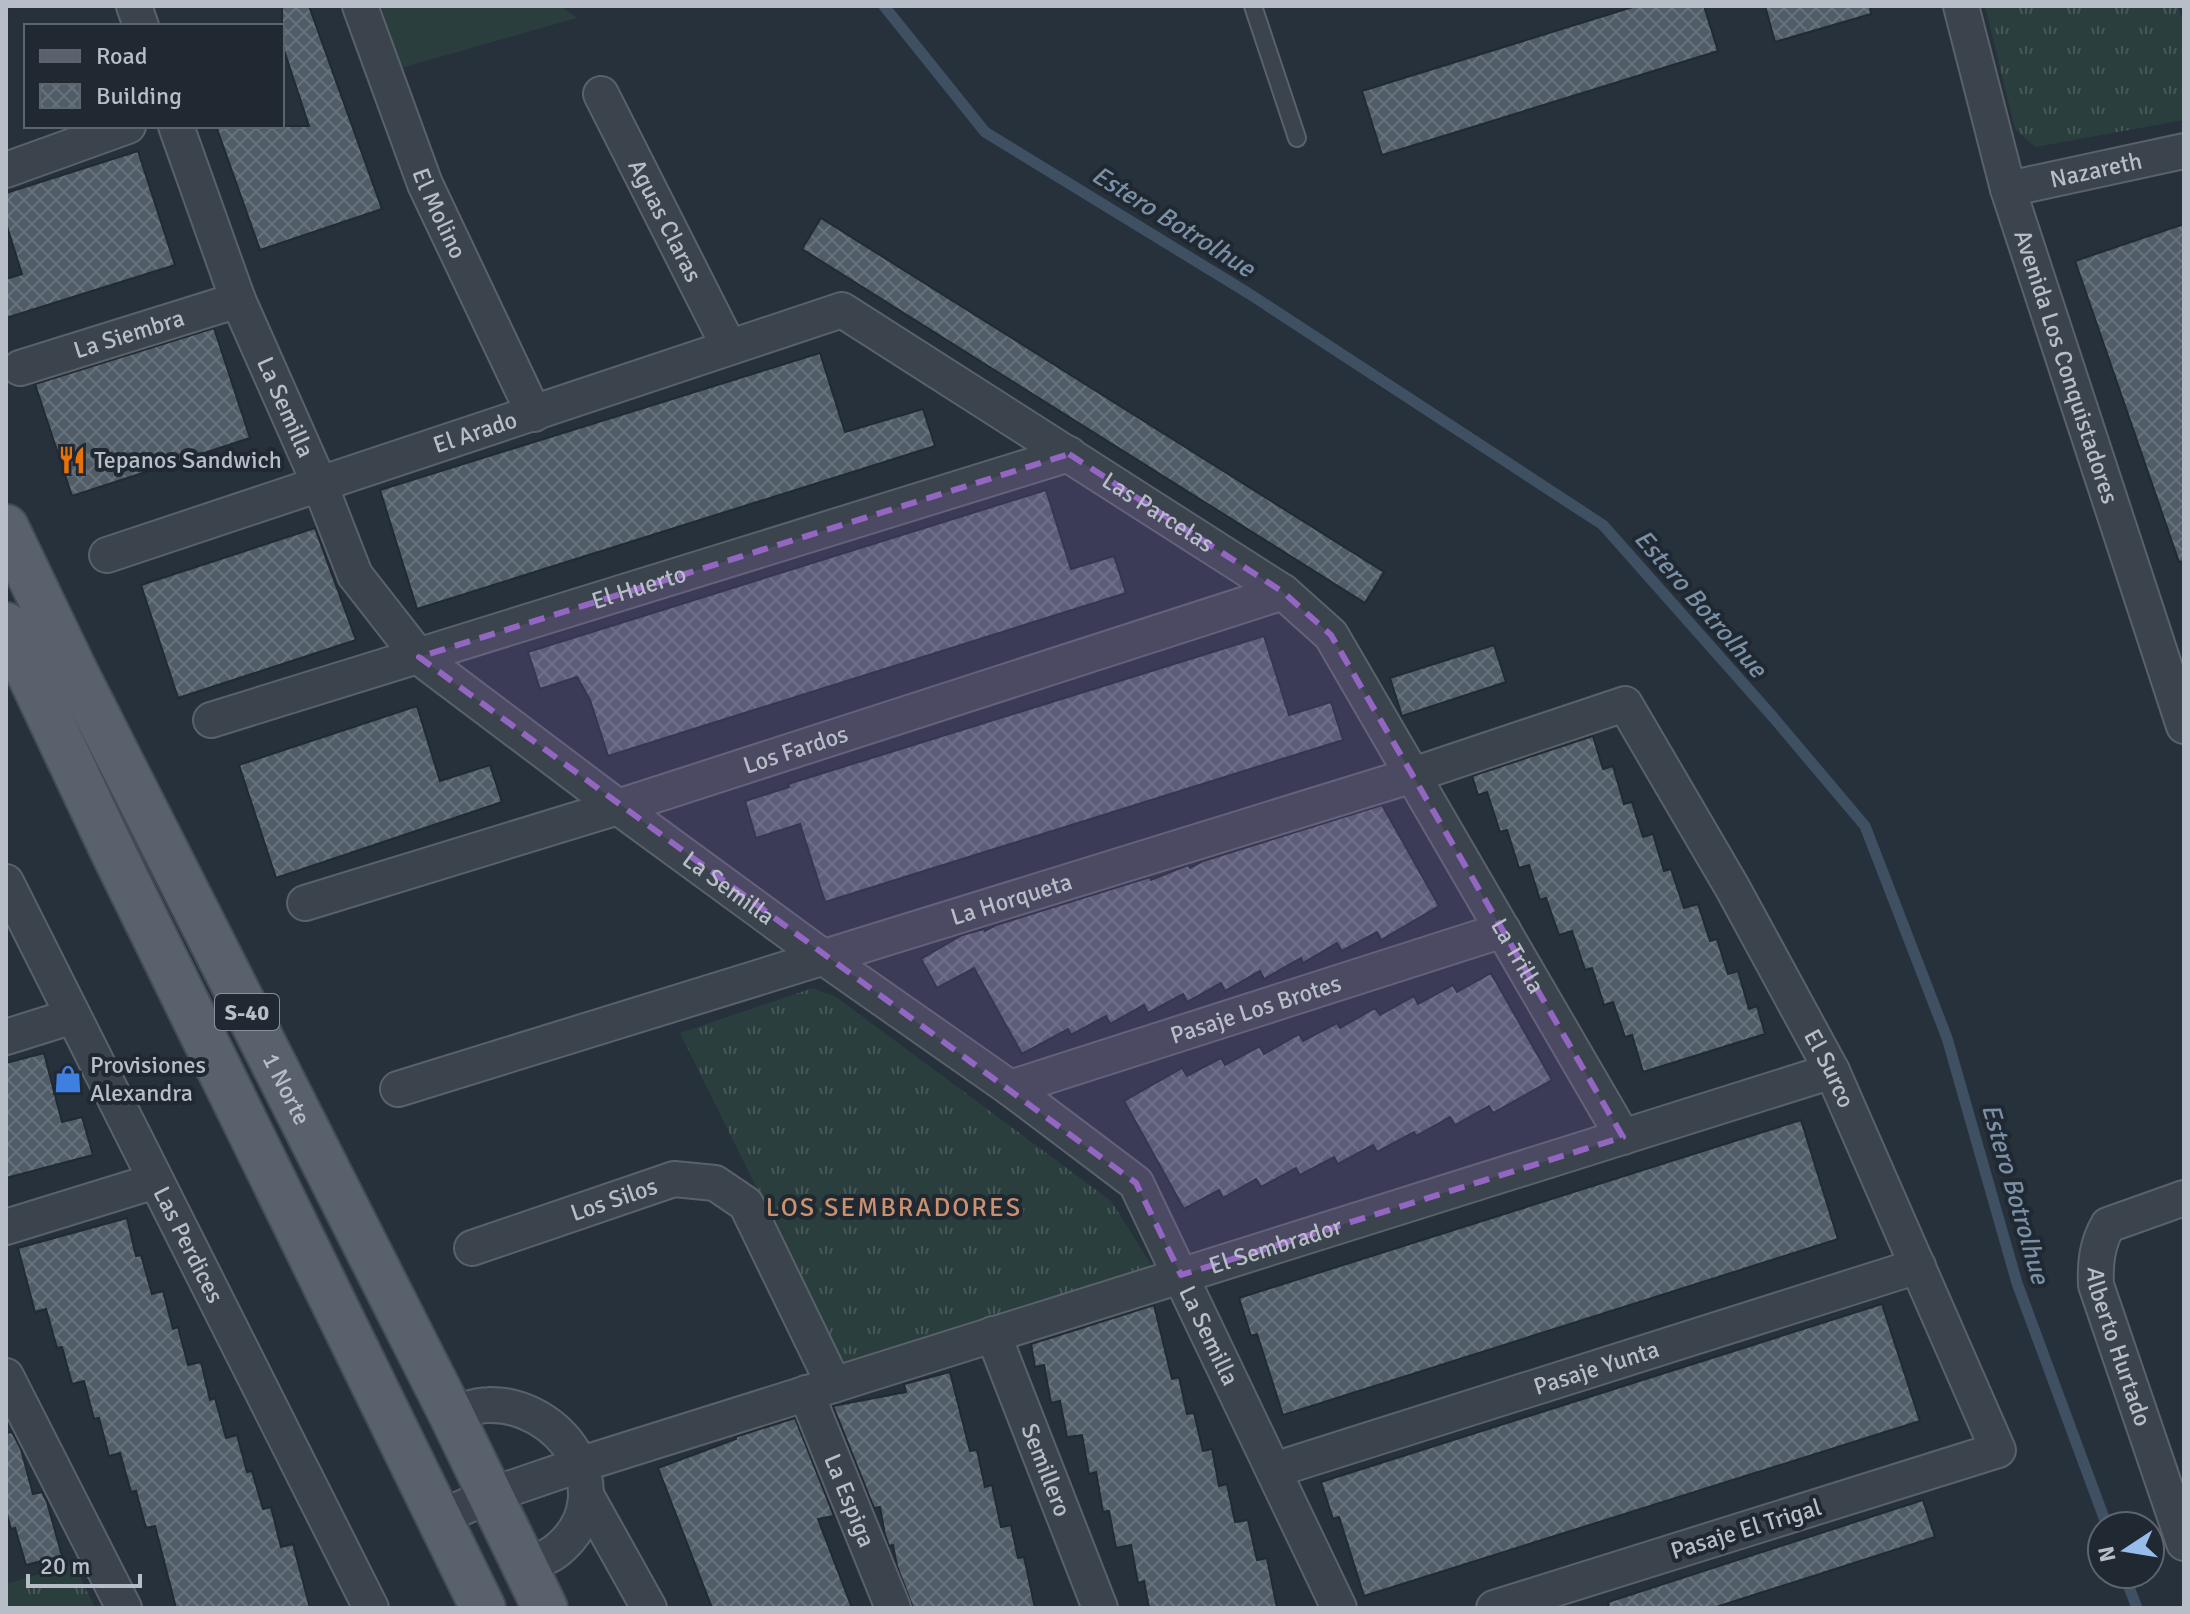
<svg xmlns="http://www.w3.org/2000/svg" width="2190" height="1614" font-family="Signika,sans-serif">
<defs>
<pattern id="grass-tufts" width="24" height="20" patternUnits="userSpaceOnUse" patternTransform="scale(2)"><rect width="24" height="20" fill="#2a3e3e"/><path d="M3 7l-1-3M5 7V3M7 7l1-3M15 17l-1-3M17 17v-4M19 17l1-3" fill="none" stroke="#475858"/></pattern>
<pattern id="building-cross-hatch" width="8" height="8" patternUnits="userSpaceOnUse" patternTransform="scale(2)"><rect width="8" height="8" fill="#505c67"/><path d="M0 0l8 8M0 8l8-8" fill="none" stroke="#67727b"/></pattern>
</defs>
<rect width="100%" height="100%" fill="#27313c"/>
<g fill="url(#grass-tufts)">
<path d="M1985,6H2178L2184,27V120L2035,147L2015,129Z"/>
<path d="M813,988L836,997L1111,1201L1151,1264L1147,1270L847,1371L680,1033Z"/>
<path d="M74,1564L95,1608H6V1584Z"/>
</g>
<path fill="#2a3e3e" d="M381,6H560L577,18L401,68Z"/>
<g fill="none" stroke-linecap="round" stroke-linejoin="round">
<g stroke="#3f5062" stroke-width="11">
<path d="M884,6L985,132L1248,293L1603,525L1773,717L1865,826L1947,1038L2017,1283L2107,1526"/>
<path d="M2124,1574L2137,1608"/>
</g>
</g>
<g fill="url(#building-cross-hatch)" stroke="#222a33" stroke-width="2">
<path d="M282,6H309L382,209L260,250L216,126H309L282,44Z"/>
<path d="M1636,6H1704L1718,51L1382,155L1362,91Z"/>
<path d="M1765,6H1870L1871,14L1775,42Z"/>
<path d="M138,151L175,265L6,318V279L22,274L6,223V193Z"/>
<path d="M821,218L1384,572L1365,603L802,249Z"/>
<path d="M2184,224V561L2179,562L2075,261Z"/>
<path d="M214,328L250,438L72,496L35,384Z"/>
<path d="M820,353L845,432L923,409L935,446L417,609L380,490Z"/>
<path d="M1046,490L1071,569L1114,556L1126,593L608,756L590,700L577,677L540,689L528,652Z"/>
<path d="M315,528L356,640L178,698L141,585Z"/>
<path d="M1264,636L1289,715L1331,702L1343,740L825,902L800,824L756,838L745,801L789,787L788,784Z"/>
<path d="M1494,645L1506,682L1402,716L1390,678Z"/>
<path d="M417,706L440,781L490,765L502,802L276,878L239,765Z"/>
<path d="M1593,736L1603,769L1613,766L1624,804L1632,802L1643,837L1653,834L1664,871L1671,869L1684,908L1698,904L1710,941L1717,939L1728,974L1738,971L1749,1009L1757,1006L1765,1034L1643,1072L1632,1035L1625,1037L1613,1002L1604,1005L1592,968L1585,970L1572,931L1559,935L1546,898L1540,900L1529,865L1519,868L1507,830L1500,832L1487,792L1478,795L1472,776Z"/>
<path d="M1382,805L1439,906L1381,940L1377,932L1342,951L1337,943L1303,963L1301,958L1264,979L1260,971L1225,991L1221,983L1187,1002L1183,994L1148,1013L1144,1005L1110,1024L1106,1016L1071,1035L1068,1029L1022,1054L974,968L937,988L921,959L962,935L984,929L985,931L996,925L1150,877L1151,880L1188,865L1190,868L1203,861Z"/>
<path d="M1491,973L1552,1080L1493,1113L1489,1106L1455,1125L1450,1117L1416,1136L1414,1132L1377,1152L1373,1145L1338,1164L1334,1157L1300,1175L1296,1168L1261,1187L1256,1179L1223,1198L1219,1190L1184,1209L1124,1101L1182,1068L1187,1076L1221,1058L1225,1065L1260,1046L1264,1054L1299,1034L1303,1041L1337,1023L1340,1028L1375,1008L1380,1015L1414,996L1418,1004L1453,985L1457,992Z"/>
<path d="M44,1053L62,1122L82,1117L93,1155L6,1178V1063Z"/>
<path d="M1801,1120L1838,1239L1283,1415L1257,1334L1251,1336L1239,1298Z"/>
<path d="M127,1218L136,1256L141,1255L152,1294L163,1291L173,1329L178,1327L188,1365L201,1362L210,1400L215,1398L226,1438L237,1435L247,1472L252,1471L263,1509L271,1507L281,1547L293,1544L310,1608H176L155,1526L146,1528L136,1491L131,1492L120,1453L109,1456L99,1418L94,1419L84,1381L72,1384L62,1347L57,1348L46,1309L35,1312L18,1248Z"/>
<path d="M1882,1304L1920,1421L1364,1596L1339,1517L1333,1519L1321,1482Z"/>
<path d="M1154,1305L1172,1379L1179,1377L1187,1414L1194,1413L1203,1451L1212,1449L1219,1486L1227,1484L1235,1522L1248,1520L1257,1560L1267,1558L1277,1608H1149L1144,1581L1138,1583L1131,1545L1116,1548L1109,1511L1103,1512L1096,1472L1089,1474L1082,1435L1067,1437L1060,1401L1051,1403L1044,1365L1035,1367L1031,1344Z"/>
<path d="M950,1372L970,1451L977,1450L985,1487L992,1485L1001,1527L1011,1525L1018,1558L1024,1557L1035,1608H913L897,1566L893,1545L889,1546L885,1535L880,1507L874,1508L833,1406L906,1392L904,1384Z"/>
<path d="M795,1418L834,1516L818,1519L852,1608H712L658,1468L736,1439L735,1437Z"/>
<path d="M12,1432L21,1449L33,1494L42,1492L47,1502L62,1556L26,1565L15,1528L11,1529L6,1511V1433Z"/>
<path d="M1923,1500L1935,1537L1713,1608H1609L1608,1602Z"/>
</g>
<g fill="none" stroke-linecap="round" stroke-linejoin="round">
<defs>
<path id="lane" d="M1253,6L1297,138"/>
<g id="street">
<path d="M134,6L141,26"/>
<path id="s1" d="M360,6L425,184L534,414"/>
<path id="s2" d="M1961,6L2008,189L2184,726"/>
<path id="s3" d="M601,94L729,347"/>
<path id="s4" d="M176,126L238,300L320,485L355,575L419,657L618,807L823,957L1010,1088L1136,1183L1339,1608"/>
<path d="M6,170L128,126"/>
<path id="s5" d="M2008,189L2184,151"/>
<path id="s6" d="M20,368L238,300"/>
<path id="s7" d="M107,555L842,310L1283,592L1331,635L1623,1137"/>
<path id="s8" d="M211,720L1069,454"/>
<path id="s9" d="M6,882L371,1608"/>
<path id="s10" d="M305,903L618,807L1283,592"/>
<path d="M6,1037L73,1016"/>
<path id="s11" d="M1010,1088L1503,930"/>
<path id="s12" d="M398,1089L1413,775L1625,704L1732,887L1832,1071L1998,1450L1494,1608"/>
<path id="s13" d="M2184,1198L2108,1225C2097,1244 2095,1263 2096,1285L2184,1543"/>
<path d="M6,1227L155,1181"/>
<path id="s14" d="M472,1248L674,1179L715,1183L746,1204L834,1385"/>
<path id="s15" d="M993,1334L1100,1608"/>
<path d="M6,1376L124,1608"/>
<path id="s16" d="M806,1393L893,1608"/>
<path d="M451,1414C463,1411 476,1405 488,1405C559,1402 622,1490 562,1546C551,1557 537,1561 523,1566"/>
<path id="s17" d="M1274,1470L1918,1266"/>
<path d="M586,1495L649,1608"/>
<path id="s18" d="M437,1519L491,1495L582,1464L1832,1071"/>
</g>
<g id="primary">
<path id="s19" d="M6,527L74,669L451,1414L545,1608"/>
<path d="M6,625L115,856L483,1608"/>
</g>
</defs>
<use href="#lane" stroke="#59616a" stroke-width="20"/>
<use href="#street" stroke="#59616a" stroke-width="38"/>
<use href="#primary" stroke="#444c55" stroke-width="48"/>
<use href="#lane" stroke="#3b434c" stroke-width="16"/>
<use href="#street" stroke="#3b434c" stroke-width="34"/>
<use href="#primary" stroke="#59626c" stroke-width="44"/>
</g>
<path fill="#9366c2" fill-opacity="0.2" stroke="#9366c2" stroke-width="6" stroke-dasharray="16 10" stroke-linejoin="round" d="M1069,454L1283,592L1331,635L1623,1137L1181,1275L1136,1183L419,657Z"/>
<defs>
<symbol id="restaurant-bare" viewBox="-9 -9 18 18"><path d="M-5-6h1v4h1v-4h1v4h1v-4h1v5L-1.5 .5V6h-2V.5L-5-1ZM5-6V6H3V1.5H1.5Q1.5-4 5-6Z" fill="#e8710a" stroke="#202831" stroke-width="2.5" paint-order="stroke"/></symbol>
<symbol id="shop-bare" viewBox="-9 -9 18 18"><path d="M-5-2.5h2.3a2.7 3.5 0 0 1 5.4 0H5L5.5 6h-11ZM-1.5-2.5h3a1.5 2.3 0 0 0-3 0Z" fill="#3f7fe0" stroke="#202831" stroke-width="2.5" paint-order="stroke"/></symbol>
</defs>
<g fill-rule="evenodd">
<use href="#restaurant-bare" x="52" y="440" width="40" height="40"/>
<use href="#shop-bare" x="48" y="1059" width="40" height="40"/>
</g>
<g text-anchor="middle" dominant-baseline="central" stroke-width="8" stroke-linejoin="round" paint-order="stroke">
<rect fill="#202831" stroke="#8a919a" stroke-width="2" x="215" y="994" width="64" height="36" rx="6"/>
<g font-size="22" font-weight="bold" fill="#b7bec7">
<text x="247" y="1012">S-40</text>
</g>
<g font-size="24" fill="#b7bec7" stroke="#202831">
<text stroke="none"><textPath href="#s5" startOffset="90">Nazareth</textPath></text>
<text stroke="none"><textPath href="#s1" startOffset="222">El Molino</textPath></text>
<text stroke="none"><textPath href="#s3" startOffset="142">Aguas Claras</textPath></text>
<text stroke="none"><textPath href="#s6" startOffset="114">La Siembra</textPath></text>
<text stroke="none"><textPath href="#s2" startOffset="376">Avenida Los Conquistadores</textPath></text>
<text stroke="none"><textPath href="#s4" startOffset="302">La Semilla</textPath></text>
<text stroke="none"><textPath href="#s7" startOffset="388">El Arado</textPath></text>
<text stroke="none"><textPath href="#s7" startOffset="1150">Las Parcelas</textPath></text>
<text stroke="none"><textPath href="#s8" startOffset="448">El Huerto</textPath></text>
<text stroke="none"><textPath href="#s10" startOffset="514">Los Fardos</textPath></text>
<text stroke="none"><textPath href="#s4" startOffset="974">La Semilla</textPath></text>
<text stroke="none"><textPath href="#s12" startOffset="642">La Horqueta</textPath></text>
<text stroke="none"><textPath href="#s7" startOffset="1734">La Trilla</textPath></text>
<text stroke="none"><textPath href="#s11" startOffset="258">Pasaje Los Brotes</textPath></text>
<text stroke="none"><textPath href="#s12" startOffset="1704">El Surco</textPath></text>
<text stroke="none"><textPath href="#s19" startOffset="628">1 Norte</textPath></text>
<text stroke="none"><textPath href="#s14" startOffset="150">Los Silos</textPath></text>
<text stroke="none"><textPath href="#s9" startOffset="406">Las Perdices</textPath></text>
<text stroke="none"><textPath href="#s18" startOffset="882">El Sembrador</textPath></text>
<text stroke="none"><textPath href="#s4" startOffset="1646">La Semilla</textPath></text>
<text stroke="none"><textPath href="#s13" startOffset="208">Alberto Hurtado</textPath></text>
<text stroke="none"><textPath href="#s17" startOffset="338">Pasaje Yunta</textPath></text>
<text stroke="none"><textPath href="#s15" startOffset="146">Semillero</textPath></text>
<text stroke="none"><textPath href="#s16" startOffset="116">La Espiga</textPath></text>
<text transform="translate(1746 1529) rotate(-17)">Pasaje El Trigal</text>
</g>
<g font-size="24" fill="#b7bec7" stroke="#202831" text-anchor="start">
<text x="94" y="460">Tepanos Sandwich</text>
<text x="90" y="1065">Provisiones<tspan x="90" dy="28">Alexandra</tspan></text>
</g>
<g font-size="26" font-style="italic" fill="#7b90a7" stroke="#202831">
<text transform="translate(1173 222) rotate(32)">Estero Botrolhue</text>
<text transform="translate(1700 604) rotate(49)">Estero Botrolhue</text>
<text transform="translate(2015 1194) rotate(74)">Estero Botrolhue</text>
</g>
<g font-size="26" letter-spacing="2" fill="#c99170" stroke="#202831">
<text x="894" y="1208">LOS SEMBRADORES</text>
</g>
</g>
<rect width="2190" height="1614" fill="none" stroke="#b7bec7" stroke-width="16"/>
<rect x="24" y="24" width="260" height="104" fill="#202831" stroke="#5c646d" stroke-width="2"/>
<rect x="40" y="50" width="40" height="12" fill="#59626c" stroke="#5c646d" stroke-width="2"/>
<text x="96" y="64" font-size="24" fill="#b7bec7">Road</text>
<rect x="40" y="84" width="40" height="24" fill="url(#building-cross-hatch)" stroke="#5c646d" stroke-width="2"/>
<text x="96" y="104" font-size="24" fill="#b7bec7">Building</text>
<g transform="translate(2126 1550) rotate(258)"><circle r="38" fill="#202831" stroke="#5c646d" stroke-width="2"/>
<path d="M0-6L14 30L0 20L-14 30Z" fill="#97bdec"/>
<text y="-12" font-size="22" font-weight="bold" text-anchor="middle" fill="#b7bec7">N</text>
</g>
<path d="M28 1574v12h112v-12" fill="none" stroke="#b7bec7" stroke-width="4"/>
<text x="40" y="1574" font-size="24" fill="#b7bec7" stroke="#202831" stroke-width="6" paint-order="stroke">20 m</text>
</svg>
